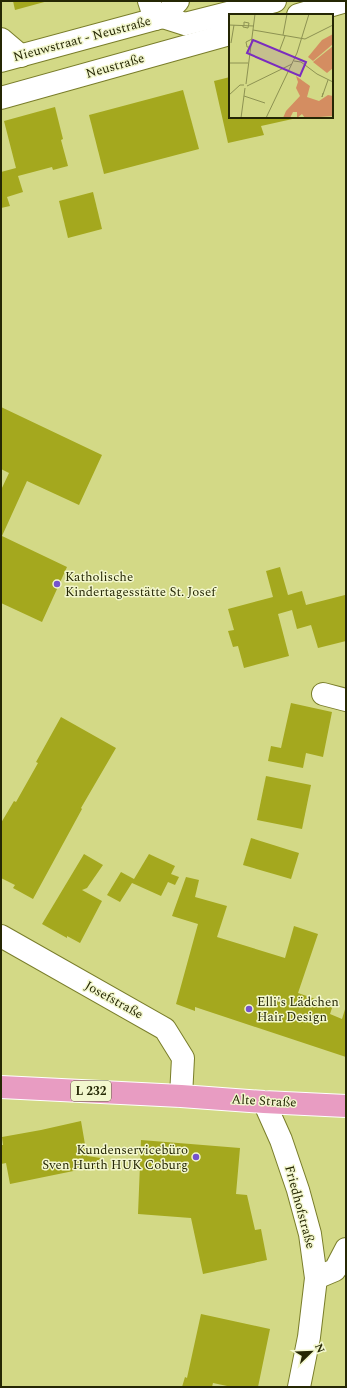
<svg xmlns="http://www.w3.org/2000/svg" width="347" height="1388" font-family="Spectral,serif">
<rect width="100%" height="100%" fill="#d3d986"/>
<g fill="#a4a81e">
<path d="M13,1H48L15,10Z"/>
<path d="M230,77V117L297,118L261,126L264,135L228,143L214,81Z"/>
<path d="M183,90L199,149L104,174L89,115Z"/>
<path d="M55,107L63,139L61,140L68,166L53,170L52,167L18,176L23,192L7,197L10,206L1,208V172L16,168L4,121Z"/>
<path d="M93,192L102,229L68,238L59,201Z"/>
<path d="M1,407L102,455L79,505L27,481L2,536L67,567L42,622L1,603V490L9,473L1,469Z"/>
<path d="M280,567L288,595L302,591L306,605L345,595L346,641L318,648L311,625L297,629L292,610L278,614L289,656L244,668L238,646L233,647L228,631L234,630L228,609L273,597L266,571Z"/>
<path d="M291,703L332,712L323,757L306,753L303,768L268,761L271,746L281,748Z"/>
<path d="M61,717L116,748L81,808L82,809L33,899L13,888L15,885L1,878V823L14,801L16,802L38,763L36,762Z"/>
<path d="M266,776L311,785L302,829L257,820Z"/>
<path d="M251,838L299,853L291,879L243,865Z"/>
<path d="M84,854L103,865L87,888L82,890L102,901L80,943L67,936V938L42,924Z"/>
<path d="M149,854L175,866L171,874L179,877L175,885L168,882L161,896L132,883L120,902L107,895L121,872L134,879Z"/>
<path d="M186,877L199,880L195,897L227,906L217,937L285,958L294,926L318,934L298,993L333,1005L330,1014L342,1019L346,1006V1057L195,1007V1011L176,1004L198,924L172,916Z"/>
<path d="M81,1121L87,1156L101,1158L99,1169L88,1168L10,1184L6,1163L1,1164V1145H3L2,1137L41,1130Z"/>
<path d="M141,1140L240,1148L236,1194L247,1195L255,1230L261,1229L267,1260L203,1274L191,1218L138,1214Z"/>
<path d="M201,1314L270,1329L258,1387H232L213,1383L212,1387H182L185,1377L187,1378Z"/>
</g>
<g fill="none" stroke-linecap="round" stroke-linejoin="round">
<defs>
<g id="minor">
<path d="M149,1L155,19"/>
<path d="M298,15L346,1"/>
<path d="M163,17L185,24L275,1"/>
<path d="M163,17L178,1"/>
<path d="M1,39L21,56"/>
<path d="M1,61L163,17"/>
<path d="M1,98L230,34"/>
<path d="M323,694L346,700"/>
<path d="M1,936L165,1029L183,1058L181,1096"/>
<path d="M264,1102L281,1140L298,1190L310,1234L316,1278L309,1337L299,1387"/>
<path d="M316,1278L335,1270L346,1249"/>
</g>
<path id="major" d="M1,1087L181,1096L264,1102L346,1106"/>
</defs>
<use href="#minor" stroke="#797d2a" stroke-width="24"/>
<use href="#major" stroke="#fff" stroke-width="24"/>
<use href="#minor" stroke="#fff" stroke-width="22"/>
<use href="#major" stroke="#e89cc2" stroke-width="22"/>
</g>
<g fill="#7554cd" stroke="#f3f7ce" stroke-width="1.5">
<circle cx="57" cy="584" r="4"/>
<circle cx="249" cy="1009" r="4"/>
<circle cx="196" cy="1157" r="4"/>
</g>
<g text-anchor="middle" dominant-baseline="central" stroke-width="3" stroke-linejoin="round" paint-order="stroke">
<rect fill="#f3f7ce" stroke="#636541" stroke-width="1" x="71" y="1081" width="40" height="20" rx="3"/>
<g font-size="12" font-weight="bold" fill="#252704">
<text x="91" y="1091">L 232</text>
</g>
<g font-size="13" fill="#252704" stroke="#f3f7ce">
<text transform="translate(82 39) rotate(-15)">Nieuwstraat - Neustraße</text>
<text transform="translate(115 66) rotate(-16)">Neustraße</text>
<text transform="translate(114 1000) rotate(29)">Josefstraße</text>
<text transform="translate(264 1101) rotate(3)">Alte Straße</text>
<text transform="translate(300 1207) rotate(75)">Friedhofstraße</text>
</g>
<g font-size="13" fill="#252704" stroke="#f3f7ce" text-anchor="start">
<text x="65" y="577">Katholische<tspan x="65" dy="15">Kindertagesstätte St. Josef</tspan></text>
<text x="257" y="1002">Elli's Lädchen<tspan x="257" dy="15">Hair Design</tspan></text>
<text x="188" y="1150" text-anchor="end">Kundenservicebüro<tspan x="188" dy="15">Sven Hurth HUK Coburg</tspan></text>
</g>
</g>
<g transform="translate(229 14)">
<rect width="104" height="104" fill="#d3d986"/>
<path d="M104,20V30L84,47L79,43L93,26Z" fill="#d48d61"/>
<path d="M67,62L81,72L78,83L90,87L99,81L104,82V102L76,104L73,100L68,104V98H64L61,104H54L57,97L71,82L67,74L69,68Z" fill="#d48d61"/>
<path d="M104,32V54L98,59L84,48Z" fill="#d48d61"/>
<path fill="none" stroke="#8d9252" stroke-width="1" d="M0,11L25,12M14,11V13L19,14L20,9L15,8V11M24,16L76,25L104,11M54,21L58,0M2,29L5,11M21,33H18L17,28L23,25M50,38L56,22M65,47L72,48L88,60L104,68M0,49H19M17,70L26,0M18,72L63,50M94,79L93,83L99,66M0,81L11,71H15M15,82L36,89M12,104L16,74M37,104L68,39L80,0"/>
<path fill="#7b2cbf" fill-opacity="0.15" stroke="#7b2cbf" stroke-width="2" d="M24,26L77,48L71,62L18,39Z"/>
<rect width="104" height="104" fill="none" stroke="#252704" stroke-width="2"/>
</g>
<rect width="347" height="1388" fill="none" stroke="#252704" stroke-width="4"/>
<g transform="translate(311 1352) rotate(67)" stroke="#f3f7ce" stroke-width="3" paint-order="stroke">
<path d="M0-3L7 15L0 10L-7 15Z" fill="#252704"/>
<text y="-6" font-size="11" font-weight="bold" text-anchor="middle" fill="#252704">N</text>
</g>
</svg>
